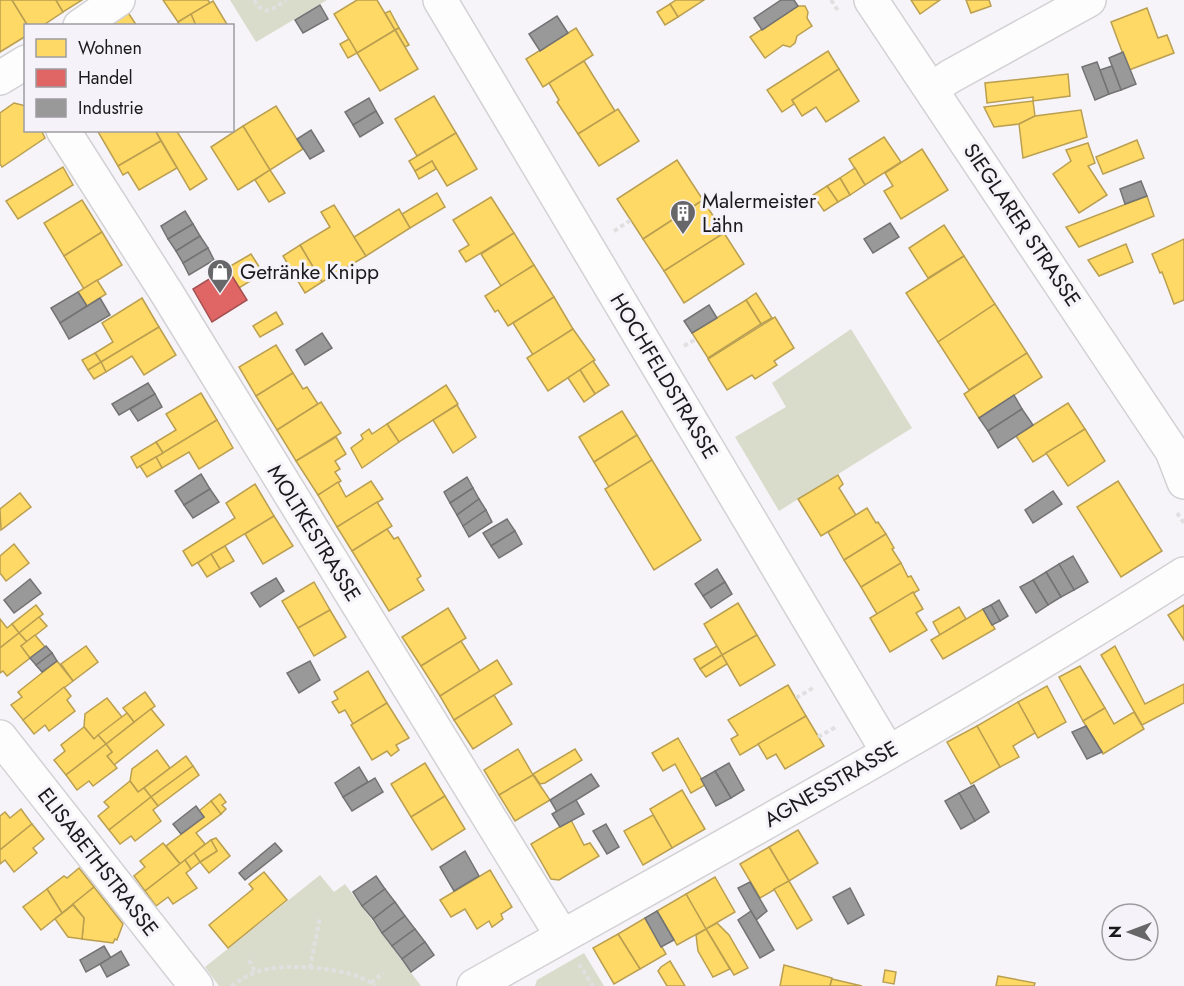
<svg xmlns="http://www.w3.org/2000/svg" width="1184" height="986" font-family="Jost,sans-serif">
<rect width="100%" height="100%" fill="#f6f4f8"/>
<g fill="#d9dccb">
<path d="M230,0H327L256,42Z"/>
<path d="M851,329L912,428L779,511L735,437L786,407L772,383Z"/>
<path d="M320,875L334,892L345,884L421,986H219L205,967Z"/>
<path d="M584,953L604,986H535L537,980Z"/>
</g>
<g fill="#ffd966" stroke="#ba9f50" stroke-width="1.5">
<path d="M0,0H12L28,26H26V36L0,52Z"/>
<path d="M12,0H56L63,12L42,26H28Z"/>
<path d="M56,0H82L63,12Z"/>
<path d="M163,0H208L210,3L178,22Z"/>
<path d="M357,0H377L395,30L357,53L334,14Z"/>
<path d="M676,0H704L678,17L670,4Z"/>
<path d="M911,0H940L920,14Z"/>
<path d="M966,0H989L991,6L971,13Z"/>
<path d="M213,1L228,26H196L191,14Z"/>
<path d="M670,4L678,17L665,25L657,12Z"/>
<path d="M798,6H805L808,12L807,18L812,26L797,36L795,43L790,47L783,45L765,58L750,37Z"/>
<path d="M1147,8L1158,38L1167,35L1174,53L1129,70L1111,22Z"/>
<path d="M127,11L137,26H109Z"/>
<path d="M390,11L399,28L395,30L385,13Z"/>
<path d="M191,14L196,26H180L178,22Z"/>
<path d="M399,28L409,45L405,47L395,30Z"/>
<path d="M576,28L593,55L543,87L526,59Z"/>
<path d="M395,30L418,69L380,91L357,53Z"/>
<path d="M349,39L357,53L348,58L340,44Z"/>
<path d="M828,51L839,69L792,100L794,104L782,112L767,90Z"/>
<path d="M584,61L615,111L578,134L557,102L559,100L549,83Z"/>
<path d="M839,69L859,101L826,122L816,107L802,116L792,100Z"/>
<path d="M1068,74L1070,96L1033,101V97L987,103L985,83Z"/>
<path d="M434,96L456,133L417,156L395,119Z"/>
<path d="M1033,101L1035,116L1019,124L994,127L984,107Z"/>
<path d="M14,103L26,106V130H41L45,138L2,167L0,164V113Z"/>
<path d="M276,106L303,149L270,170L243,126Z"/>
<path d="M618,109L639,141L599,166L578,134Z"/>
<path d="M1081,110L1087,137L1023,158L1019,124L1035,116Z"/>
<path d="M243,126L270,170L238,190L211,147Z"/>
<path d="M97,130H155L161,141L118,166Z"/>
<path d="M155,130H176L207,179L190,190Z"/>
<path d="M456,133L477,169L447,186L432,161L415,171L409,161Z"/>
<path d="M884,137L901,162L865,185L849,159Z"/>
<path d="M1137,140L1144,158L1103,174L1096,157Z"/>
<path d="M161,141L177,168L139,190L128,172L123,175L118,166Z"/>
<path d="M1088,143L1095,163L1088,166L1107,195L1079,213L1053,174L1071,161L1066,150Z"/>
<path d="M922,149L948,190L901,219L884,191L893,186L885,173Z"/>
<path d="M677,160L703,200L643,239L617,199Z"/>
<path d="M432,161L436,169L419,179L415,171Z"/>
<path d="M63,167L73,185L18,219L6,201Z"/>
<path d="M855,168L865,185L850,195L840,178Z"/>
<path d="M270,170L285,193L269,202L255,180Z"/>
<path d="M840,178L850,195L838,202L827,186Z"/>
<path d="M827,186L838,202L824,211L813,195Z"/>
<path d="M437,193L445,207L410,228L402,214Z"/>
<path d="M1147,196L1154,216L1079,247L1066,227Z"/>
<path d="M491,197L514,233L466,262L459,251L469,245L453,220Z"/>
<path d="M82,200L102,232L64,256L44,223Z"/>
<path d="M703,200L724,233L664,271L643,239Z"/>
<path d="M334,205L366,256L322,282L300,245L330,227L321,212Z"/>
<path d="M399,209L410,228L366,256L354,237Z"/>
<path d="M944,225L964,256L928,278L909,248Z"/>
<path d="M102,232L122,265L84,289L64,256Z"/>
<path d="M514,233L534,265L501,286L481,254Z"/>
<path d="M724,233L744,264L684,303L664,271Z"/>
<path d="M1184,239V300L1174,304L1162,272L1160,273L1152,254Z"/>
<path d="M1126,244L1133,262L1099,276L1088,260Z"/>
<path d="M300,245L322,282L305,293L283,256Z"/>
<path d="M251,254L263,273L239,288L227,268Z"/>
<path d="M964,256L995,304L938,342L906,293Z"/>
<path d="M534,265L554,297L508,326L498,310L495,312L485,296Z"/>
<path d="M97,280L106,294L87,306L78,292Z"/>
<path d="M756,293L772,318L761,324L746,300Z"/>
<path d="M554,297L573,329L533,355L513,323Z"/>
<path d="M142,298L159,327L101,362L95,353L113,342L102,323Z"/>
<path d="M746,300L761,324L708,358L692,333Z"/>
<path d="M995,304L1027,353L969,390L938,342Z"/>
<path d="M276,312L283,324L260,337L253,326Z"/>
<path d="M775,317L794,348L774,361L777,365L755,379L752,375L727,390L708,359Z"/>
<path d="M159,327L176,355L144,375L132,356L106,372L101,362Z"/>
<path d="M573,329L595,360L548,391L527,358Z"/>
<path d="M276,345L293,373L256,396L239,367Z"/>
<path d="M95,353L101,362L88,370L82,360Z"/>
<path d="M1027,353L1042,377L979,418L964,394Z"/>
<path d="M593,361L609,385L595,394L580,370Z"/>
<path d="M101,362L106,372L94,379L88,370Z"/>
<path d="M580,370L595,394L584,402L568,378Z"/>
<path d="M293,373L303,389L307,387L318,404L277,430L256,396Z"/>
<path d="M446,385L458,404L399,442L387,424Z"/>
<path d="M201,393L217,420L163,453L156,442L176,430L166,414Z"/>
<path d="M321,402L341,433L296,461L277,430Z"/>
<path d="M1068,403L1085,429L1033,462L1016,436Z"/>
<path d="M457,405L476,437L453,453L433,420Z"/>
<path d="M622,411L637,435L594,462L579,437Z"/>
<path d="M217,420L233,448L199,469L189,452L162,468L156,457Z"/>
<path d="M387,424L399,442L362,468L351,448L363,439L361,435L369,429L372,434Z"/>
<path d="M1085,429L1105,461L1068,486L1046,453Z"/>
<path d="M637,435L652,460L609,487L594,462Z"/>
<path d="M336,437L346,454L335,461L340,469L335,472L341,481L318,495L296,461Z"/>
<path d="M156,442L163,453L137,468L131,457Z"/>
<path d="M156,457L162,468L147,477L140,466Z"/>
<path d="M652,460L701,540L654,570L605,489Z"/>
<path d="M838,475L843,484L839,488L856,515L821,536L798,499Z"/>
<path d="M371,481L383,499L337,527L318,495L338,482L346,497Z"/>
<path d="M1118,481L1162,551L1121,577L1077,507Z"/>
<path d="M255,484L274,516L192,566L183,551L235,518L226,503Z"/>
<path d="M20,493L31,507L1,530L0,509Z"/>
<path d="M377,502L392,526L352,551L337,527Z"/>
<path d="M867,508L876,523L878,522L886,534L844,560L828,532Z"/>
<path d="M274,516L293,546L263,564L245,534Z"/>
<path d="M387,529L394,539L398,537L421,576L417,579L424,590L389,611L352,551Z"/>
<path d="M886,534L894,548L892,549L901,563L861,587L844,560Z"/>
<path d="M14,544L29,563L6,581L0,573V556Z"/>
<path d="M225,546L234,561L220,569L211,554Z"/>
<path d="M211,554L220,569L207,577L198,563Z"/>
<path d="M901,563L908,577L911,576L919,590L877,614L861,587Z"/>
<path d="M314,582L330,610L298,628L282,601Z"/>
<path d="M913,592L923,609L916,613L927,630L890,652L870,618Z"/>
<path d="M738,603L757,635L722,655L704,624Z"/>
<path d="M36,605L43,614L19,633L12,624Z"/>
<path d="M1184,605V640L1168,615Z"/>
<path d="M959,607L966,619L940,635L933,622Z"/>
<path d="M448,608L466,638L421,666L402,637Z"/>
<path d="M983,609L995,629L943,659L931,640Z"/>
<path d="M330,610L346,637L314,656L298,628Z"/>
<path d="M39,617L47,626L27,642L19,633Z"/>
<path d="M0,619L7,628L12,624L19,633L0,648Z"/>
<path d="M19,633L27,642L21,646L30,658L7,676L3,671L0,673V648Z"/>
<path d="M35,635L45,647L30,658L21,646Z"/>
<path d="M757,635L775,665L740,686L722,655Z"/>
<path d="M461,641L480,671L440,696L421,666Z"/>
<path d="M86,646L98,662L73,681L61,664Z"/>
<path d="M717,646L722,655L700,669L694,659Z"/>
<path d="M1115,646L1145,704L1184,684V703L1142,725L1101,655Z"/>
<path d="M722,655L727,664L706,677L700,669Z"/>
<path d="M497,660L512,684L454,720L440,696Z"/>
<path d="M57,661L73,681L23,720L11,705L22,697L18,692Z"/>
<path d="M1080,666L1105,708L1083,721L1059,677Z"/>
<path d="M368,671L387,703L353,724L345,710L339,713L332,702L338,699L334,692Z"/>
<path d="M788,685L806,716L740,755L731,739L738,735L728,720Z"/>
<path d="M1047,686L1066,722L1038,738L1018,702Z"/>
<path d="M64,687L71,696L67,700L75,711L49,731L45,725L34,734L23,720Z"/>
<path d="M145,692L155,706L134,722L123,708Z"/>
<path d="M494,695L512,724L473,749L454,720Z"/>
<path d="M107,698L122,717L94,739L84,727L85,714Z"/>
<path d="M1018,702L1035,733L1013,746L1019,757L1000,767L977,726Z"/>
<path d="M387,703L409,738L396,745L399,750L391,756L387,751L372,760L351,725Z"/>
<path d="M1105,708L1114,724L1134,712L1144,729L1103,754L1083,721Z"/>
<path d="M151,709L164,725L114,765L107,756L112,752L106,744Z"/>
<path d="M127,713L134,722L106,744L98,735Z"/>
<path d="M806,716L824,746L785,769L776,754L767,759L758,744Z"/>
<path d="M977,726L1000,767L971,784L947,742Z"/>
<path d="M84,727L94,739L98,735L106,744L66,775L54,760L65,751L61,745Z"/>
<path d="M678,738L705,785L691,793L675,764L663,771L652,753Z"/>
<path d="M106,744L112,752L107,756L117,768L93,786L89,781L77,790L66,775Z"/>
<path d="M518,749L533,775L499,795L484,770Z"/>
<path d="M575,749L582,760L545,783L540,784L533,774Z"/>
<path d="M157,750L170,768L138,792L130,781L132,769Z"/>
<path d="M186,756L193,766L151,797L144,788Z"/>
<path d="M425,763L445,796L411,817L391,784Z"/>
<path d="M193,766L199,775L158,806L151,797Z"/>
<path d="M533,775L550,800L515,821L499,795Z"/>
<path d="M130,781L138,792L144,788L151,797L109,830L98,816L109,807L104,802Z"/>
<path d="M682,790L705,829L672,848L650,809Z"/>
<path d="M220,794L226,802L222,805L226,809L221,814L211,801Z"/>
<path d="M445,796L465,829L432,850L411,817Z"/>
<path d="M151,797L158,806L153,810L161,821L135,841L131,836L120,844L109,830Z"/>
<path d="M211,801L221,814L196,833L205,844L180,864L166,846L204,817L199,811Z"/>
<path d="M21,809L32,824L0,850V816L5,812L10,818Z"/>
<path d="M653,815L672,848L643,865L624,831Z"/>
<path d="M571,820L584,845L590,843L599,856L559,880L551,879L531,844Z"/>
<path d="M32,824L44,839L33,848L37,853L14,872L5,860L0,864V850Z"/>
<path d="M798,830L818,863L789,881L769,847Z"/>
<path d="M216,838L230,856L209,873L200,862L217,851L211,840Z"/>
<path d="M211,840L217,851L200,862L194,853Z"/>
<path d="M163,843L180,864L145,891L134,876L145,867L140,861Z"/>
<path d="M769,847L789,881L760,898L740,864Z"/>
<path d="M194,853L200,862L191,869L185,860Z"/>
<path d="M185,860L191,869L186,873L197,888L173,904L168,897L156,906L145,891Z"/>
<path d="M79,868L94,887L62,913L47,889L64,876L67,878Z"/>
<path d="M490,870L512,907L501,914L503,919L492,927L489,921L477,929L465,909L451,917L440,900Z"/>
<path d="M264,872L287,900L228,948L209,925L253,889L249,884Z"/>
<path d="M715,877L735,912L706,929L686,894Z"/>
<path d="M789,881L812,920L797,929L774,889Z"/>
<path d="M94,887L123,924L117,940L115,939L113,943L82,939L84,918L73,904Z"/>
<path d="M47,889L62,913L41,930L23,907Z"/>
<path d="M686,894L706,929L677,945L657,911Z"/>
<path d="M73,905L84,918L82,939L68,937L55,919Z"/>
<path d="M645,918L666,954L640,969L618,934Z"/>
<path d="M717,923L729,935L748,968L734,975L706,929Z"/>
<path d="M706,929L730,969L713,977L698,951L696,935Z"/>
<path d="M618,934L640,969L614,984L593,948Z"/>
<path d="M670,961L685,986H667L658,971L661,967Z"/>
<path d="M784,965L832,978L830,986H780Z"/>
<path d="M885,970L896,972L894,984L883,982Z"/>
<path d="M998,976L1035,983L1034,986H996Z"/>
<path d="M832,979L862,986H830Z"/>
</g>
<path fill="#e06666" stroke="#a54f50" stroke-width="1.5" d="M227,268L247,300L212,322L193,289Z"/>
<g fill="#999" stroke="#737373" stroke-width="1.5">
<path d="M781,0H794L798,6L762,30L754,18Z"/>
<path d="M320,5L328,19L303,33L295,20Z"/>
<path d="M557,16L568,33L540,51L529,34Z"/>
<path d="M1123,52L1136,84L1121,90L1109,58Z"/>
<path d="M1097,62L1109,94L1095,100L1082,67Z"/>
<path d="M1112,66L1121,90L1109,94L1100,70Z"/>
<path d="M369,98L376,111L353,125L345,112Z"/>
<path d="M376,111L383,123L360,137L353,125Z"/>
<path d="M311,130L324,151L310,159L297,139Z"/>
<path d="M1141,181L1147,196L1125,204L1120,189Z"/>
<path d="M185,211L193,224L168,239L161,226Z"/>
<path d="M890,223L899,237L873,253L864,239Z"/>
<path d="M193,224L200,236L176,251L168,239Z"/>
<path d="M200,236L208,248L183,263L176,251Z"/>
<path d="M208,248L214,260L189,275L183,263Z"/>
<path d="M78,292L87,306L60,323L51,308Z"/>
<path d="M100,298L110,315L69,339L60,323Z"/>
<path d="M709,305L717,318L692,333L684,321Z"/>
<path d="M322,333L332,348L305,365L296,350Z"/>
<path d="M148,383L155,394L119,415L112,404Z"/>
<path d="M155,394L162,407L138,421L130,409Z"/>
<path d="M1014,395L1022,409L988,431L979,418Z"/>
<path d="M1022,409L1033,425L998,448L988,431Z"/>
<path d="M201,474L210,489L184,505L175,491Z"/>
<path d="M467,477L473,488L450,503L444,492Z"/>
<path d="M473,488L479,499L457,515L450,503Z"/>
<path d="M210,489L219,502L193,518L184,505Z"/>
<path d="M1053,491L1062,504L1033,523L1025,510Z"/>
<path d="M479,499L486,510L463,526L457,515Z"/>
<path d="M486,510L492,522L469,537L463,526Z"/>
<path d="M507,519L515,531L491,546L483,533Z"/>
<path d="M515,531L522,544L499,558L491,546Z"/>
<path d="M1073,556L1088,582L1074,590L1059,564Z"/>
<path d="M1059,564L1074,590L1061,597L1046,572Z"/>
<path d="M717,569L725,582L703,596L695,584Z"/>
<path d="M1046,572L1061,597L1048,605L1033,580Z"/>
<path d="M276,578L284,591L260,607L251,593Z"/>
<path d="M30,579L41,593L14,613L4,600Z"/>
<path d="M1033,580L1048,605L1036,613L1020,587Z"/>
<path d="M725,582L732,594L711,608L703,596Z"/>
<path d="M999,600L1008,616L1000,621L991,605Z"/>
<path d="M991,605L1000,621L992,625L983,609Z"/>
<path d="M46,646L52,653L36,665L30,658Z"/>
<path d="M52,653L57,661L42,672L36,665Z"/>
<path d="M310,661L320,680L299,693L287,673Z"/>
<path d="M1086,726L1102,752L1087,759L1072,732Z"/>
<path d="M729,763L744,790L731,798L715,771Z"/>
<path d="M359,767L368,782L343,797L335,783Z"/>
<path d="M715,771L731,798L716,806L701,779Z"/>
<path d="M591,774L599,786L557,812L550,800Z"/>
<path d="M375,778L383,792L352,811L343,797Z"/>
<path d="M974,785L989,812L975,821L959,793Z"/>
<path d="M959,793L975,821L961,829L945,801Z"/>
<path d="M576,800L584,814L560,827L552,814Z"/>
<path d="M196,806L204,817L181,834L173,824Z"/>
<path d="M606,824L619,847L607,854L593,831Z"/>
<path d="M275,843L282,851L245,880L239,873Z"/>
<path d="M465,851L479,876L454,891L440,867Z"/>
<path d="M376,876L385,889L362,906L353,892Z"/>
<path d="M750,882L767,911L756,920L738,888Z"/>
<path d="M850,888L864,915L848,924L833,897Z"/>
<path d="M385,889L395,902L373,919L362,906Z"/>
<path d="M395,902L405,916L382,933L373,919Z"/>
<path d="M657,911L674,940L661,947L645,918Z"/>
<path d="M751,911L774,950L760,958L738,920Z"/>
<path d="M405,916L415,929L392,946L382,933Z"/>
<path d="M415,929L425,942L402,959L392,946Z"/>
<path d="M425,942L434,955L411,972L402,959Z"/>
<path d="M104,946L111,958L86,972L80,960Z"/>
<path d="M121,951L129,965L107,977L100,964Z"/>
</g>
<g fill="none" stroke-linecap="round" stroke-linejoin="round">
<defs>
<g id="minor">
<path d="M440,0L888,752"/>
<path d="M80,26L118,0"/>
<path d="M0,78L26,62"/>
<path d="M931,89L951,76L1089,0"/>
<path d="M63,130L168,295L562,936"/>
<path d="M0,737L196,986"/>
<path d="M474,986C712,852 954,721 1184,574"/>
</g>
<path id="tertiary" d="M871,0L1172,451L1184,482"/>
</defs>
<use href="#minor" stroke="#d2d1d4" stroke-width="36"/>
<use href="#tertiary" stroke="#d2d1d4" stroke-width="36"/>
<g stroke="#e0e0e0" stroke-width="4" stroke-dasharray="4.5 3" stroke-linecap="butt">
<path d="M254,0C265,18 272,9 286,0"/>
<path d="M831,0L839,12"/>
<path d="M614,231L631,220"/>
<path d="M684,346L696,339"/>
<path d="M1177,513L1184,523"/>
<path d="M796,698L813,688"/>
<path d="M818,737L836,727"/>
<path d="M249,960L255,972"/>
<path d="M579,964L593,986"/>
<path d="M310,968L320,917"/>
<path d="M371,983L383,973"/>
<path d="M231,986C239,981 247,975 256,972C281,962 355,967 375,986"/>
</g>
<use href="#minor" stroke="#fefdfe" stroke-width="33"/>
<use href="#tertiary" stroke="#fefdfe" stroke-width="33"/>
</g>
<defs>
<symbol id="building-pin" viewBox="-11 -11 22 30"><path d="M0 17L-7.5 6A9.5 9.5 0 1 1 7.5 6Z" fill="#676668" stroke="#f5f3f9"/><path d="M-4-6H4V6H1V3H-1V6H-4ZM-2.5-4.3h1.7v1.8h-1.7ZM.8-4.3h1.7v1.8H.8ZM-2.5-1h1.7V.8h-1.7ZM.8-1h1.7V.8H.8Z" fill="#fff"/></symbol>
<symbol id="shop-pin" viewBox="-11 -11 22 30"><path d="M0 17L-7.5 6A9.5 9.5 0 1 1 7.5 6Z" fill="#676668" stroke="#f5f3f9"/><path d="M-5-2.5h2.3a2.7 3.5 0 0 1 5.4 0H5L5.5 6h-11ZM-1.5-2.5h3a1.5 2.3 0 0 0-3 0Z" fill="#fff"/></symbol>
</defs>
<g fill-rule="evenodd">
<use href="#building-pin" x="668" y="198" width="30" height="40"/>
<use href="#shop-pin" x="205" y="257" width="30" height="40"/>
</g>
<g text-anchor="middle" dominant-baseline="central" stroke-width="6" stroke-linejoin="round" paint-order="stroke">
<g font-size="21" fill="#1a191b" stroke="#f5f3f9" text-anchor="start">
<text x="702" y="201">Malermeister<tspan x="702" dy="24">Lähn</tspan></text>
<text x="240" y="272">Getränke Knipp</text>
</g>
<g font-size="21" fill="#1a191b" stroke="#f5f3f9">
<text transform="translate(1022 225) rotate(56)">SIEGLARER STRASSE</text>
<text transform="translate(664 376) rotate(59)">HOCHFELDSTRASSE</text>
<text transform="translate(314 533) rotate(58)">MOLTKESTRASSE</text>
<text transform="translate(831 784) rotate(-30)">AGNESSTRASSE</text>
<text transform="translate(98 862) rotate(52)">ELISABETHSTRASSE</text>
</g>
</g>
<rect x="24" y="24" width="210" height="108" fill="#f5f3f9" stroke="#9d9ca0" stroke-width="1.5"/>
<rect x="36" y="39" width="30" height="18" fill="#ffd966" stroke="#9d9ca0" stroke-width="1.5"/>
<text x="78" y="54" font-size="18" fill="#1a191b">Wohnen</text>
<rect x="36" y="69" width="30" height="18" fill="#e06666" stroke="#9d9ca0" stroke-width="1.5"/>
<text x="78" y="84" font-size="18" fill="#1a191b">Handel</text>
<rect x="36" y="99" width="30" height="18" fill="#999999" stroke="#9d9ca0" stroke-width="1.5"/>
<text x="78" y="114" font-size="18" fill="#1a191b">Industrie</text>
<g transform="translate(1130 932) rotate(270)"><circle r="28" fill="#f5f3f9" stroke="#9d9ca0" stroke-width="1.5"/>
<path d="M0-4.5L10 22L0 15L-10 22Z" fill="#676668"/>
<text y="-9" font-size="16" font-weight="bold" text-anchor="middle" fill="#1a191b">N</text>
</g>
</svg>
